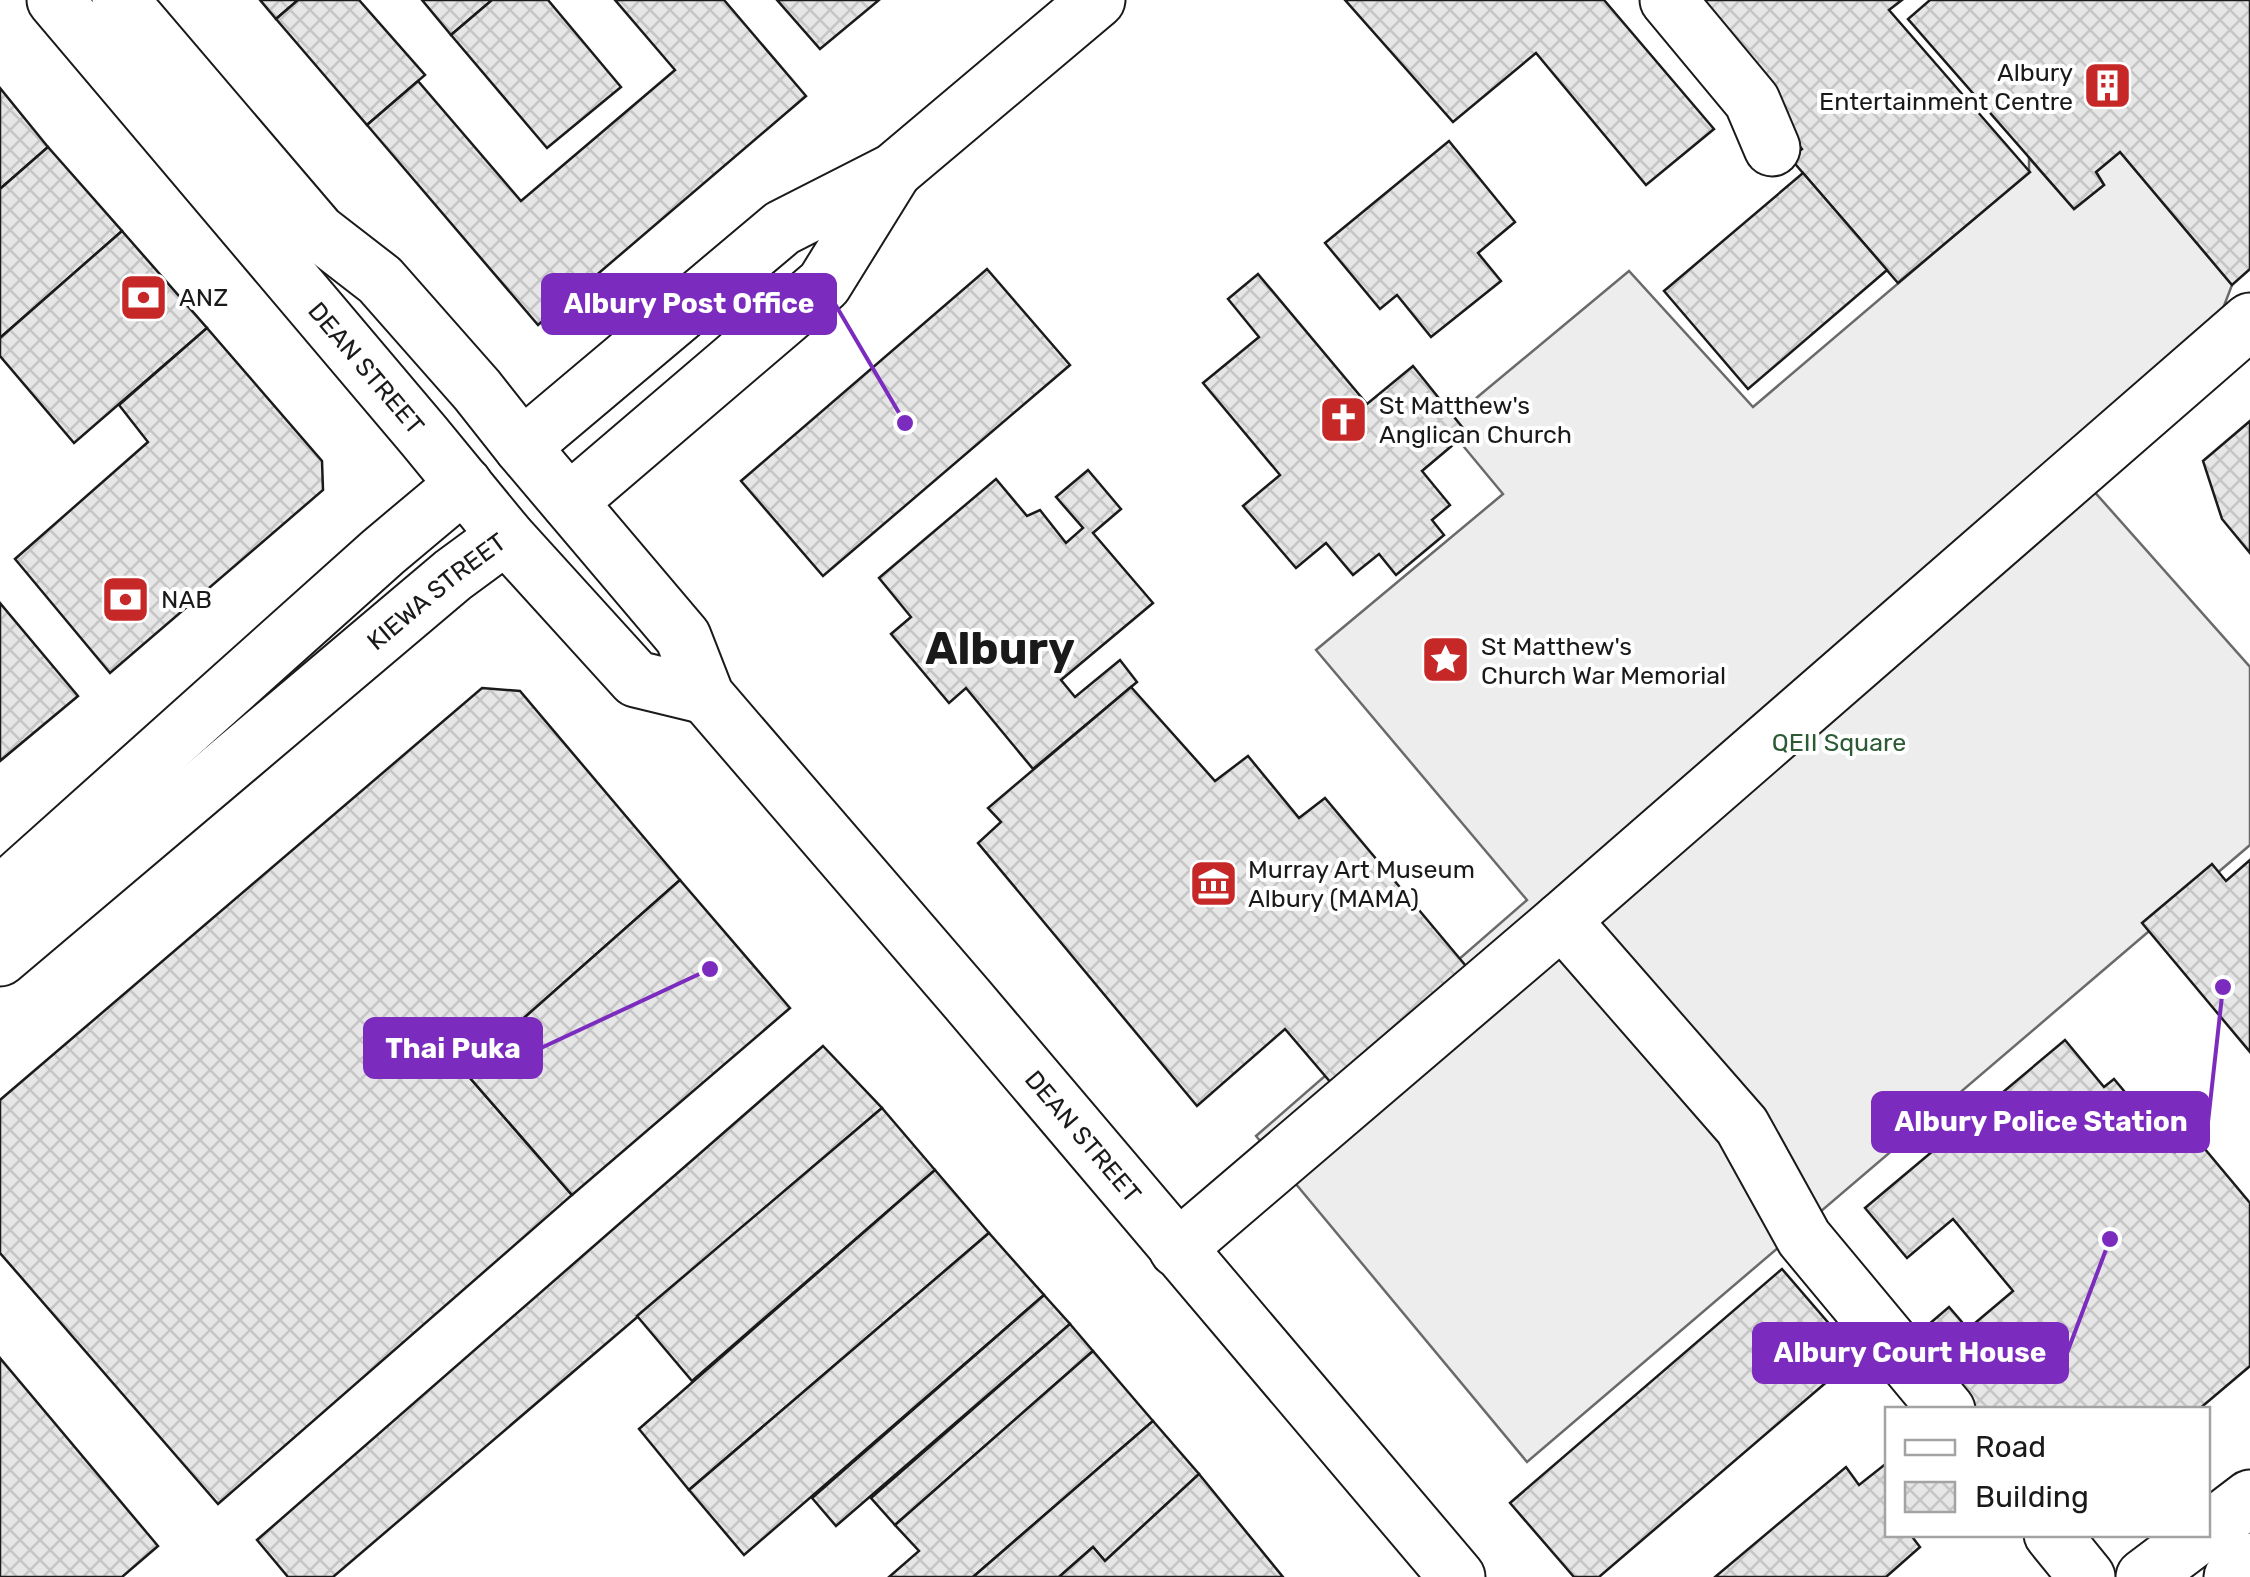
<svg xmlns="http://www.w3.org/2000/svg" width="2250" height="1577" font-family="Rubik,sans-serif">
<defs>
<pattern id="building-cross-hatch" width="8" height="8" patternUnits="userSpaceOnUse" patternTransform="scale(2.5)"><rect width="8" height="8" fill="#e6e6e6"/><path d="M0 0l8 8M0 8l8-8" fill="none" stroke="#c5c5c5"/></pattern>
</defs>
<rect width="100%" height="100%" fill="#fff"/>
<path fill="#ededed" stroke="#6a6a6a" stroke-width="2.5" d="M2120,152L2232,285L2222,311L2060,453L2250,667V845L1527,1462L1256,1136L1527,900L1316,650L1503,494L1445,424L1629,271L1753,407L2029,172V158L2074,209L2104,185L2096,172Z"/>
<g fill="url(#building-cross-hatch)" stroke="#1a1a1a" stroke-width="2.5">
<path d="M260,0H298L276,19Z"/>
<path d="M298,0H359L425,75L367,125L276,19Z"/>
<path d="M422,0H492L451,35Z"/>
<path d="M492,0H548L621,87L547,148L451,35Z"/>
<path d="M615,0H724L806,96L538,325L367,125L418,81L521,201L675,70Z"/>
<path d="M777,0H879L820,49Z"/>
<path d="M1345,0H1604L1714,129L1646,185L1536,53L1453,122Z"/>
<path d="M1680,0H1902L1889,10L2030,172L1898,283L1790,158L1802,149Z"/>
<path d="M1930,0H2250V269L2232,285L2120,152L2096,172L2104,185L2074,209L1908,19Z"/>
<path d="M0,88L48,147L0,189Z"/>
<path d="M1449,141L1515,222L1478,253L1501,281L1431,337L1397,295L1380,309L1325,243Z"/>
<path d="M48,147L122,231L0,338V189Z"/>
<path d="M1803,173L1887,270L1748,389L1664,291Z"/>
<path d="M122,231L207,328L74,443L0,356V338Z"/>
<path d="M987,269L1070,365L823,576L741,481Z"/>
<path d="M1258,274L1367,404L1413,366L1467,433L1422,471L1450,505L1432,520L1444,535L1396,575L1379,554L1353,575L1326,543L1296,568L1243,506L1280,475L1203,383L1259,337L1228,299Z"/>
<path d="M207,328L322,461L323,490L110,673L15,559L148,442L119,405Z"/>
<path d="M2250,421V553L2222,519L2203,461Z"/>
<path d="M1088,470L1121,509L1093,533L1153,603L1061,680L1075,697L1120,660L1137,682L1033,769L966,688L949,703L891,634L911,617L879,578L996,479L1027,516L1040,510L1066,543L1083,528L1056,497Z"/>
<path d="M0,603L78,696L0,761Z"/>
<path d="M1131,687L1215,781L1248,756L1299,818L1325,798L1466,966L1332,1084L1285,1029L1197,1106L978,843L1001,822L988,808Z"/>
<path d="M482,688L520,691L680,880L464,1071L572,1195L218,1504L0,1253V1100Z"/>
<path d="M2250,860V1052L2142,923L2212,864L2226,881Z"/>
<path d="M680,880L790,1008L572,1195L464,1071Z"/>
<path d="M2065,1040L2104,1087L2114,1079L2175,1152L2194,1136L2250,1203V1366L2198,1410H1976L1914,1337L1949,1307L1968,1329L2013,1291L1953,1219L1907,1258L1865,1208Z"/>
<path d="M823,1046L882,1108L333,1577H288L257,1540Z"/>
<path d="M882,1108L935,1170L692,1381L637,1316Z"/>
<path d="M935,1170L989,1233L689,1490L639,1429Z"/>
<path d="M989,1233L1044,1295L744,1555L689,1490Z"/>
<path d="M1782,1269L1857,1356L1599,1577H1574L1510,1503Z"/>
<path d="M1044,1295L1070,1324L836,1526L812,1498Z"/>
<path d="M1070,1324L1093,1351L895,1525L871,1498Z"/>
<path d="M1093,1351L1153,1421L973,1577H889L919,1551L895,1525Z"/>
<path d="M0,1358L158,1546L122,1577H0Z"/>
<path d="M1153,1421L1199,1474L1105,1561L1093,1547L1059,1577H973Z"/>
<path d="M1888,1462V1534H1910L1920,1547L1886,1577H1715L1846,1467L1859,1485Z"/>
<path d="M1199,1474L1283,1577H1059L1093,1547L1105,1561Z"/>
</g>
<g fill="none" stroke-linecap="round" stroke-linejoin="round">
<defs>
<g id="minor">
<path d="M1668,0L1752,101L1772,148"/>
<path d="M522,447L782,228L894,171L1097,0"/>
<path d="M569,502L824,284L894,171"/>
<path d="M0,895L383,552L464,484"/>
<path d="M1562,920L1742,1126L1804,1238L1947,1410"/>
<path id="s1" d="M0,958L453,575L506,536"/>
<path d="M1177,1249L1562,920L2250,321"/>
<path d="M2208,1530L2250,1498"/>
<path d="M2052,1534L2087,1577"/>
<path d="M2144,1577L2201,1534"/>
<path d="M2232,1577L2250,1561"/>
</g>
<g id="major">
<path id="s2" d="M55,0L424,436L506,536L636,679L706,696"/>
<path id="s3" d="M120,0L318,232L380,280L477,390L522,447L683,637L706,696L967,999L1457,1577"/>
</g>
</defs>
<use href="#minor" stroke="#1a1a1a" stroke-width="59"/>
<use href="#major" stroke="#1a1a1a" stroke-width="59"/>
<use href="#minor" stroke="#fff" stroke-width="55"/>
<use href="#major" stroke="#fff" stroke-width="55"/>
</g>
<defs>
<symbol id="building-square" viewBox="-11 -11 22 22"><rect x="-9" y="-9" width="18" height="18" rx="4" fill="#c62828" stroke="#fff"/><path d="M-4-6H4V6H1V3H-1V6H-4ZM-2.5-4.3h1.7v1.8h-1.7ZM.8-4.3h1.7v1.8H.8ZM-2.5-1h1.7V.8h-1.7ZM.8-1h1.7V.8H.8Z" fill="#fff"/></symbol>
<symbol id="bank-square" viewBox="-11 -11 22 22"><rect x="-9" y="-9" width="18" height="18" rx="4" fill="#c62828" stroke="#fff"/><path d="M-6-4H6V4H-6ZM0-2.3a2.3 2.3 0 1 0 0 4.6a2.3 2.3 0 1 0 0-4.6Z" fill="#fff"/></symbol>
<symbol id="church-square" viewBox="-11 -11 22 22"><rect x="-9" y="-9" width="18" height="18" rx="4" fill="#c62828" stroke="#fff"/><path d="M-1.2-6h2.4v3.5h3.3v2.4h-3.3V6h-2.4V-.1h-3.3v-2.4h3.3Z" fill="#fff"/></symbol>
<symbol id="sight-square" viewBox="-11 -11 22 22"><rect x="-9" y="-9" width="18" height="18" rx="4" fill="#c62828" stroke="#fff"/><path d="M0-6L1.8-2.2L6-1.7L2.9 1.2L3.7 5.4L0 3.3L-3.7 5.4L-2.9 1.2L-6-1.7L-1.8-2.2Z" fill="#fff"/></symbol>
<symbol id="museum-square" viewBox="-11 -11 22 22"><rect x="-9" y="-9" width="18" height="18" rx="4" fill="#c62828" stroke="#fff"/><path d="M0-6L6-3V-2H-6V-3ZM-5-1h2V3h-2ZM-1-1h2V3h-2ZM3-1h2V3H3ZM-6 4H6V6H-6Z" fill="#fff"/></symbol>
</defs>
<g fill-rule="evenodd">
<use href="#building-square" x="2080" y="58" width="55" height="55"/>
<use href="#bank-square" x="116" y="270" width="55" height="55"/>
<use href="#church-square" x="1316" y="392" width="55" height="55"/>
<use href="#bank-square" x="98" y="572" width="55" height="55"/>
<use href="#sight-square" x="1418" y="632" width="55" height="55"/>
<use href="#museum-square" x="1186" y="856" width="55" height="55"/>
</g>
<g text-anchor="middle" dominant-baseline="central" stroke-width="8" stroke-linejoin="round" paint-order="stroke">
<g font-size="25" fill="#1a1a1a" stroke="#fff" text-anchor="start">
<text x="2073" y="72" text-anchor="end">Albury<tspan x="2073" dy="29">Entertainment Centre</tspan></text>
<text x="179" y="297">ANZ</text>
<text x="1379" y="405">St Matthew's<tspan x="1379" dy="29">Anglican Church</tspan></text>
<text x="161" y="599">NAB</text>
<text x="1481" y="646">St Matthew's<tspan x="1481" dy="29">Church War Memorial</tspan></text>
<text x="1248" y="869">Murray Art Museum<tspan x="1248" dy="29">Albury (MAMA)</tspan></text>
</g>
<g font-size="25" fill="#1a1a1a" stroke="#fff">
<text stroke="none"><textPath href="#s2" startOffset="482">DEAN STREET</textPath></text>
<text stroke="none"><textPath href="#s1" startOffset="570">KIEWA STREET</textPath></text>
<text stroke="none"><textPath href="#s3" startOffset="1495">DEAN STREET</textPath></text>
</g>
<g font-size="25" fill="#2b5a34" stroke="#fff">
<text x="1839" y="742">QEII Square</text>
</g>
<g font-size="45" font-weight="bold" fill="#1a1a1a" stroke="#fff">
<text x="1000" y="648">Albury</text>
</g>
</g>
<path fill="none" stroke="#7b2cbf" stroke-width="4" d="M905 423L835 304M710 969L541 1048M2223 987L2208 1122M2110 1239L2067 1353"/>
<g fill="#7b2cbf" stroke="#fff" stroke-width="4">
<circle cx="905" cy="423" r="10"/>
<circle cx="710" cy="969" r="10"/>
<circle cx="2223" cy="987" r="10"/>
<circle cx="2110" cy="1239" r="10"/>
</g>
<g fill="#7b2cbf" stroke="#7b2cbf" stroke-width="4">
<rect x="543" y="275" width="292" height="58" rx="10"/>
<rect x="365" y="1019" width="176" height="58" rx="10"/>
<rect x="1873" y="1093" width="335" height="58" rx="10"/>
<rect x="1754" y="1324" width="313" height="58" rx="10"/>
</g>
<g font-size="28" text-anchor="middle" font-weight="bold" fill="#fff">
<text x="689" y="313">Albury Post Office</text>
<text x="453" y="1058">Thai Puka</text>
<text x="2041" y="1131">Albury Police Station</text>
<text x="1910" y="1362">Albury Court House</text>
</g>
<rect x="1885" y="1407" width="325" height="130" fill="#ffffff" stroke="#a3a3a3" stroke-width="2.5"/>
<rect x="1905" y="1440" width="50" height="15" fill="#ffffff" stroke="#a3a3a3" stroke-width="2.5"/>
<text x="1975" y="1457" font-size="30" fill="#1a1a1a">Road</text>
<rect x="1905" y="1482" width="50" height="30" fill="url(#building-cross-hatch)" stroke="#a3a3a3" stroke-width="2.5"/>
<text x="1975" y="1507" font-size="30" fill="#1a1a1a">Building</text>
</svg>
